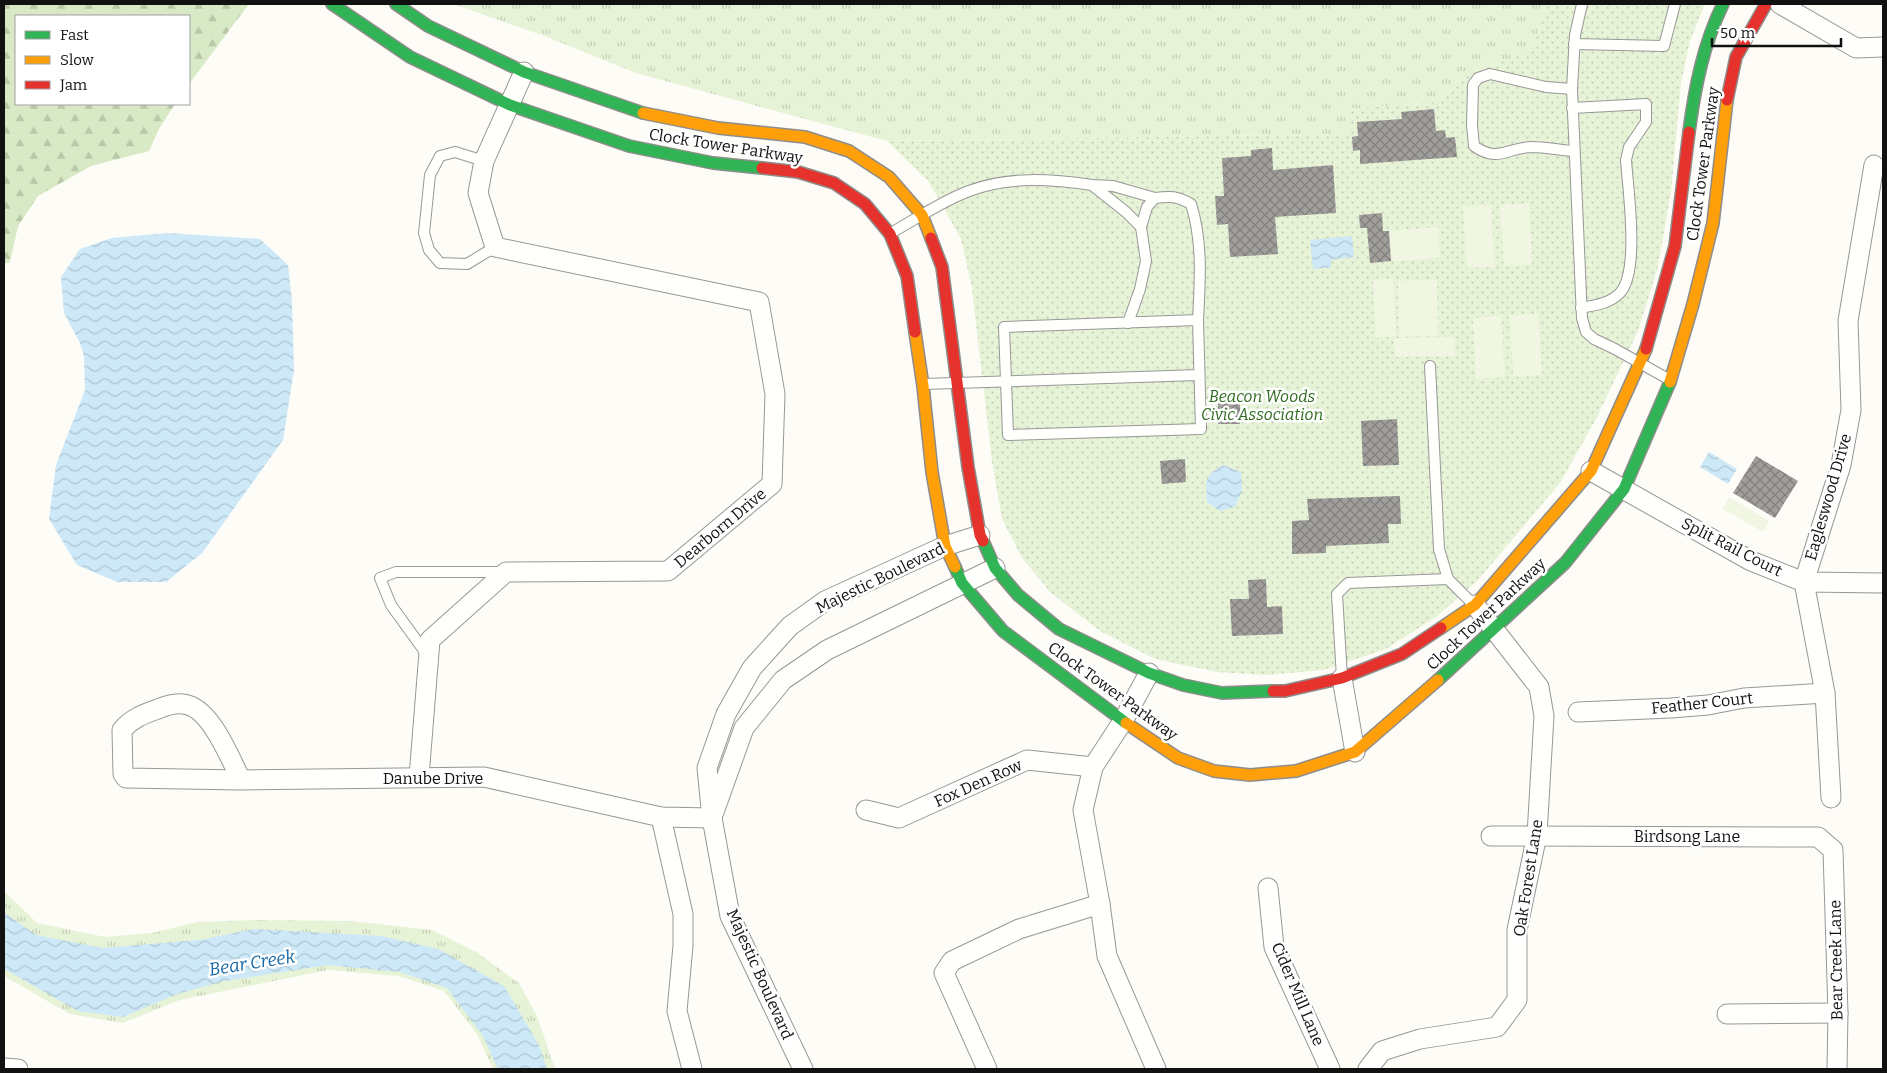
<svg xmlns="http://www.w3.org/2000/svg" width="1887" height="1073" font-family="Bitter,serif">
<defs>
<pattern id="grass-tufts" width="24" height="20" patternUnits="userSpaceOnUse" patternTransform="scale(1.25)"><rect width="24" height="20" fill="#e7f3d7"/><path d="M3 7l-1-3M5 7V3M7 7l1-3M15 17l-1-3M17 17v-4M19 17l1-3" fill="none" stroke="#c5cfb8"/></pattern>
<pattern id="forest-firs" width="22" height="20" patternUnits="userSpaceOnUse" patternTransform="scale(1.25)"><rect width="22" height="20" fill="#d8eac5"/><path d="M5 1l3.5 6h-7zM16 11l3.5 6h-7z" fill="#b8c8a8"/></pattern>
<pattern id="park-dots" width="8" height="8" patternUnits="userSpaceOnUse" patternTransform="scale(1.25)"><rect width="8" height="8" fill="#e7f3d7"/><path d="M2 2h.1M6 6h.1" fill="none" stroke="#c5cfb8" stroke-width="1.8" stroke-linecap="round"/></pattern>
<pattern id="water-waves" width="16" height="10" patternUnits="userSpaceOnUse" patternTransform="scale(1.25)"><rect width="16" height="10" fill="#cde8f7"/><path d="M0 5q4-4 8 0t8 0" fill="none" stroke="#afc6d3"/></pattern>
<pattern id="building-cross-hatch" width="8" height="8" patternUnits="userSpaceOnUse" patternTransform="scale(1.25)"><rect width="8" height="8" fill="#a19f9c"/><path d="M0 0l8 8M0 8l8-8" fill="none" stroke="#82807e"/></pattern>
</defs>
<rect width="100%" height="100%" fill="#fdfcf7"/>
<g fill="url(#grass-tufts)">
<path d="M453,4H1547L1533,49L1469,75L1438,102L1348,109L1349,134L887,141L636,73L547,37Z"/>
<path d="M4,891L37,923L105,937L152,933L197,922L254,920L350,921L432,930L476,952L519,983L537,1016L555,1069H493L477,1034L444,991L399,976L328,970L180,1000L123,1023L70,1014L4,976Z"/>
</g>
<path fill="url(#forest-firs)" d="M4,4H249L189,84V16H16V104H175L159,129L149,151L91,166L38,196L18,226L10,262L4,264Z"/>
<path fill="url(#park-dots)" d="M1547,4H1705L1690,41L1681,83L1671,192L1658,267L1638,331L1596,419L1560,483L1478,580L1436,617L1386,649L1323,670L1267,675L1217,672L1155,659L1100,631L1050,592L1022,558L1002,519L992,462L972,289L961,239L929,182L887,141L1349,134L1348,109L1438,102L1469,75L1532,49Z"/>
<g fill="#f0f6e1">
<path d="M1529,203L1532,264L1504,266L1500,205Z"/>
<path d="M1491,205L1495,267L1467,268L1463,207Z"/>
<path d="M1438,227L1440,258L1391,261L1389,231Z"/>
<path d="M1393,279L1396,336L1376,338L1373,280Z"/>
<path d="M1437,280L1438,335L1399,337L1398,281Z"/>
<path d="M1538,314L1542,375L1513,377L1510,316Z"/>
<path d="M1501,316L1505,377L1476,379L1473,318Z"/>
<path d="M1454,337L1455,356L1395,357L1394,338Z"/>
<path d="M1729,497L1769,521L1763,532L1723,509Z"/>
</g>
<g fill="url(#water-waves)">
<path d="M167,233L260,239L288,265L292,301L294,370L283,440L202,553L166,582H117L77,565L49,519L56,465L85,390L84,357L80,343L64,313L61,277L80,249L112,238Z"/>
<path d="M1352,236L1354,257L1331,260V267L1313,269L1310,240Z"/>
<path d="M1709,452L1737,469L1728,484L1700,467Z"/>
<path d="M1223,465L1241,472L1242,491L1235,507L1220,511L1207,502C1205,481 1204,476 1223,465Z"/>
<path d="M4,912L36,935L103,948L199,940L254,929L381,936L438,949L504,986L539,1045L547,1069H498L483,1036L447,988L400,972L327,965L225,981L177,994L123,1017L78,1011L4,969Z"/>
</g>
<g fill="url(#building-cross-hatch)">
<path d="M1434,109L1436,131L1445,130L1446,138L1455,137L1457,157L1360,164V150L1353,151L1352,137L1358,136L1357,122L1402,119L1401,112Z"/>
<path d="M1272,148L1273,170L1333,165L1336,213L1275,217L1278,254L1230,257L1228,224L1217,225L1215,196H1224L1222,158L1251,156V150Z"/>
<path d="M1382,213L1383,231H1389L1391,261L1370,263L1367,228H1360L1359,215Z"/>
<path d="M1240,401V424H1218V402Z"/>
<path d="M1397,419L1399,465L1363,466L1361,421Z"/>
<path d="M1756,456L1798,481L1775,518L1733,493Z"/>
<path d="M1185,459L1186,482L1162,484L1160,461Z"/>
<path d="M1400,496L1401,524H1388L1389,543L1326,546V553L1292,554V521L1309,520L1307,499Z"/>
<path d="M1266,579L1267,607L1282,606L1283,634L1232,636L1230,599H1249L1248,580Z"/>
</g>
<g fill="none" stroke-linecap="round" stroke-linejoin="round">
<defs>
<g id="lane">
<path d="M1582,4L1575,35L1572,89L1582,318L1586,332L1594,339L1615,349L1670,380"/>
<path d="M1574,44L1664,46L1675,4"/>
<path d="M1572,89L1546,87L1490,74L1478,78L1473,85L1472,125L1474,146C1498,163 1506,148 1531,147C1545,147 1560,150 1574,151"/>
<path d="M1572,108L1646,104V122L1629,147L1626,160C1628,190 1640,271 1620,293C1609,304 1595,305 1581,308"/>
<path d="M484,161L455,152L440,156L430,175L424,233L429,250L440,263L467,264L495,247"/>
<path d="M1141,227L1126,212L1092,185L1113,186L1155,198"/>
<path d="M891,233C916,219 942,201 969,191C1008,176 1051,179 1092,185"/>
<path d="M1198,320L1201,429L1008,435L1004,327Z"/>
<path d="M1128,323L1140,289L1146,261L1141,227L1147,207L1155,198C1171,196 1177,196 1191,204C1203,242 1200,281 1198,320"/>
<path d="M1430,366L1439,549L1448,579L1474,605"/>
<path d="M923,384L1199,375"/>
<path d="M428,656L391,605L380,578L396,572H505"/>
<path d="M1342,678L1337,594L1348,583L1448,579"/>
</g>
<g id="street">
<path d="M1780,4L1856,48L1883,47"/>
<path d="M1591,471L1751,561L1804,582L1883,583"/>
<path d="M1149,673L1123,721L1093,767L1083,810L1100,904L1107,956L1156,1069"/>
<path d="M1342,678L1355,752"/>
<path d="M1578,712L1671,708L1708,705L1744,698L1825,693"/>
<path d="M419,777L430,640L506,572L668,571L772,484L775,394L759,302L495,247L478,193L484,161L524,72"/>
<path d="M241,780C230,758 212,712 188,705C179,702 167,705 158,709C144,714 132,718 122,730L123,774L126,778L241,780L484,777L661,817L712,818"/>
<path d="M1831,798L1825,693L1804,582L1841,465L1851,410L1848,321L1874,165"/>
<path d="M866,810L899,818L1027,760L1093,767"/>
<path d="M714,812L744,728L783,680L827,650L995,568"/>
<path d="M661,817L683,914V946L677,1011L692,1069"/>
<path d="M1491,836L1818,837L1833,850L1838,1013L1837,1069"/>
<path d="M1268,888L1274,947L1330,1069"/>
<path d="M1727,1014L1838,1013"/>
<path d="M4,1068L18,1069"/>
<path d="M803,1069L730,916L712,818L707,768L726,714L752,668L790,626L825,601L945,546L980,535"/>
<path d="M987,1069L944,973L952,961L1019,929L1100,904"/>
<path d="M1368,1069L1382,1051L1420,1039L1497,1027L1517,1000V930L1537,835L1544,716L1539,687L1475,605"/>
</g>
<g id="fast">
<path d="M332,4L410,57L510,105L629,146L713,163L762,168"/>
<path d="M396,4L428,26L524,72L643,113"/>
<path d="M1689,132C1695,87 1703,45 1723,4"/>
<path d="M983,541L995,568L1018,595L1059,629L1149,673L1183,685L1222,693L1273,691"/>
<path d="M955,567L962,583L1003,631L1126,723"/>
<path d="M1438,680L1565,563L1624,489L1670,382"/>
</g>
<g id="slow">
<path d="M643,113L718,128L805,137L849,151L889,177L922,215L931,238"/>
<path d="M915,332L923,386L932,472L945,546L955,567"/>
<path d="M1670,382L1693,304L1713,223L1727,100"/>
<path d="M1441,628L1475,605L1591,471L1646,349"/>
<path d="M1126,723L1178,758L1214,771L1250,775L1296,771L1355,752L1438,680"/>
</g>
<g id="jam">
<path d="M1727,100L1736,57L1766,4"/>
<path d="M762,168L798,172L834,183L865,204L890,234L907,276L915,332"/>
<path d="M931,238L942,267L968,467L980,535L983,541"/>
<path d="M1646,349L1675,246L1689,132"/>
<path d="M1273,691H1285L1342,678L1402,654L1441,628"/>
</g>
</defs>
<use href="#lane" stroke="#979795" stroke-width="12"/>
<use href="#street" stroke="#979795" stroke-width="21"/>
<use href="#fast" stroke="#8e8d8b" stroke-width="14"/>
<use href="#slow" stroke="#8e8d8b" stroke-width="14"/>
<use href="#jam" stroke="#8e8d8b" stroke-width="14"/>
<use href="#lane" stroke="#fffffe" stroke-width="10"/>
<use href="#street" stroke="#fffffe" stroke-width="19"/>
<use href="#fast" stroke="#30b455" stroke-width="11"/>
<use href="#slow" stroke="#ff9f0a" stroke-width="11"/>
<use href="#jam" stroke="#e5322d" stroke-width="11"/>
</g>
<g text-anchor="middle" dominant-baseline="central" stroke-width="5" stroke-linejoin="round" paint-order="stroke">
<g font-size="16" fill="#111" stroke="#fff">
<text transform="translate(726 146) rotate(9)">Clock Tower Parkway</text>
<text transform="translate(1703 164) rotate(-82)">Clock Tower Parkway</text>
<text transform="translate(1828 497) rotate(-74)">Eagleswood Drive</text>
<text transform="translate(720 528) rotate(-40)">Dearborn Drive</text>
<text transform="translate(1732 547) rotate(27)">Split Rail Court</text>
<text transform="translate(880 578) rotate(-26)">Majestic Boulevard</text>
<text transform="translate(1486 614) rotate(-43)">Clock Tower Parkway</text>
<text transform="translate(1113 691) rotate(36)">Clock Tower Parkway</text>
<text transform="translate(1702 703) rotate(-6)">Feather Court</text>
<text x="433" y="778">Danube Drive</text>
<text transform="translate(978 783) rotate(-24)">Fox Den Row</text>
<text x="1687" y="836">Birdsong Lane</text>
<text transform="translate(1528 878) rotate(-81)">Oak Forest Lane</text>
<text transform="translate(1836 960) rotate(-91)">Bear Creek Lane</text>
<text transform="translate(760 974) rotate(66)">Majestic Boulevard</text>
<text transform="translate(1298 994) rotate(67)">Cider Mill Lane</text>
</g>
<g font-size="16" font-style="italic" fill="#2f6b1f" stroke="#fff">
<text x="1262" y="396">Beacon Woods<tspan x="1262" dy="18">Civic Association</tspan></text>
</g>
<g font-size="18" font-style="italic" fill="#1768a6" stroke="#fff">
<text transform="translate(252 963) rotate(-9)">Bear Creek</text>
</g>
</g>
<rect width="1887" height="1073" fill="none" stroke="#111111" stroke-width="10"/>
<rect x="15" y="15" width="175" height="90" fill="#ffffff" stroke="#a0a0a0"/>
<rect x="25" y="31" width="25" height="8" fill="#30b455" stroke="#a0a0a0"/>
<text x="60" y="40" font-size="15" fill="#111111">Fast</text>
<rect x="25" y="56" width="25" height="8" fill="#ff9f0a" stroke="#a0a0a0"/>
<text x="60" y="65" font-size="15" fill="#111111">Slow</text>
<rect x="25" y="81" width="25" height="8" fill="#e5322d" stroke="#a0a0a0"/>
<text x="60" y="90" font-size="15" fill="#111111">Jam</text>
<path d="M1712 38v8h129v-8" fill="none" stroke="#111111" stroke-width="2.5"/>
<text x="1720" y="38" font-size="15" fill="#111111" stroke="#ffffff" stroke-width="4" paint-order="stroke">50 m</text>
</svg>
